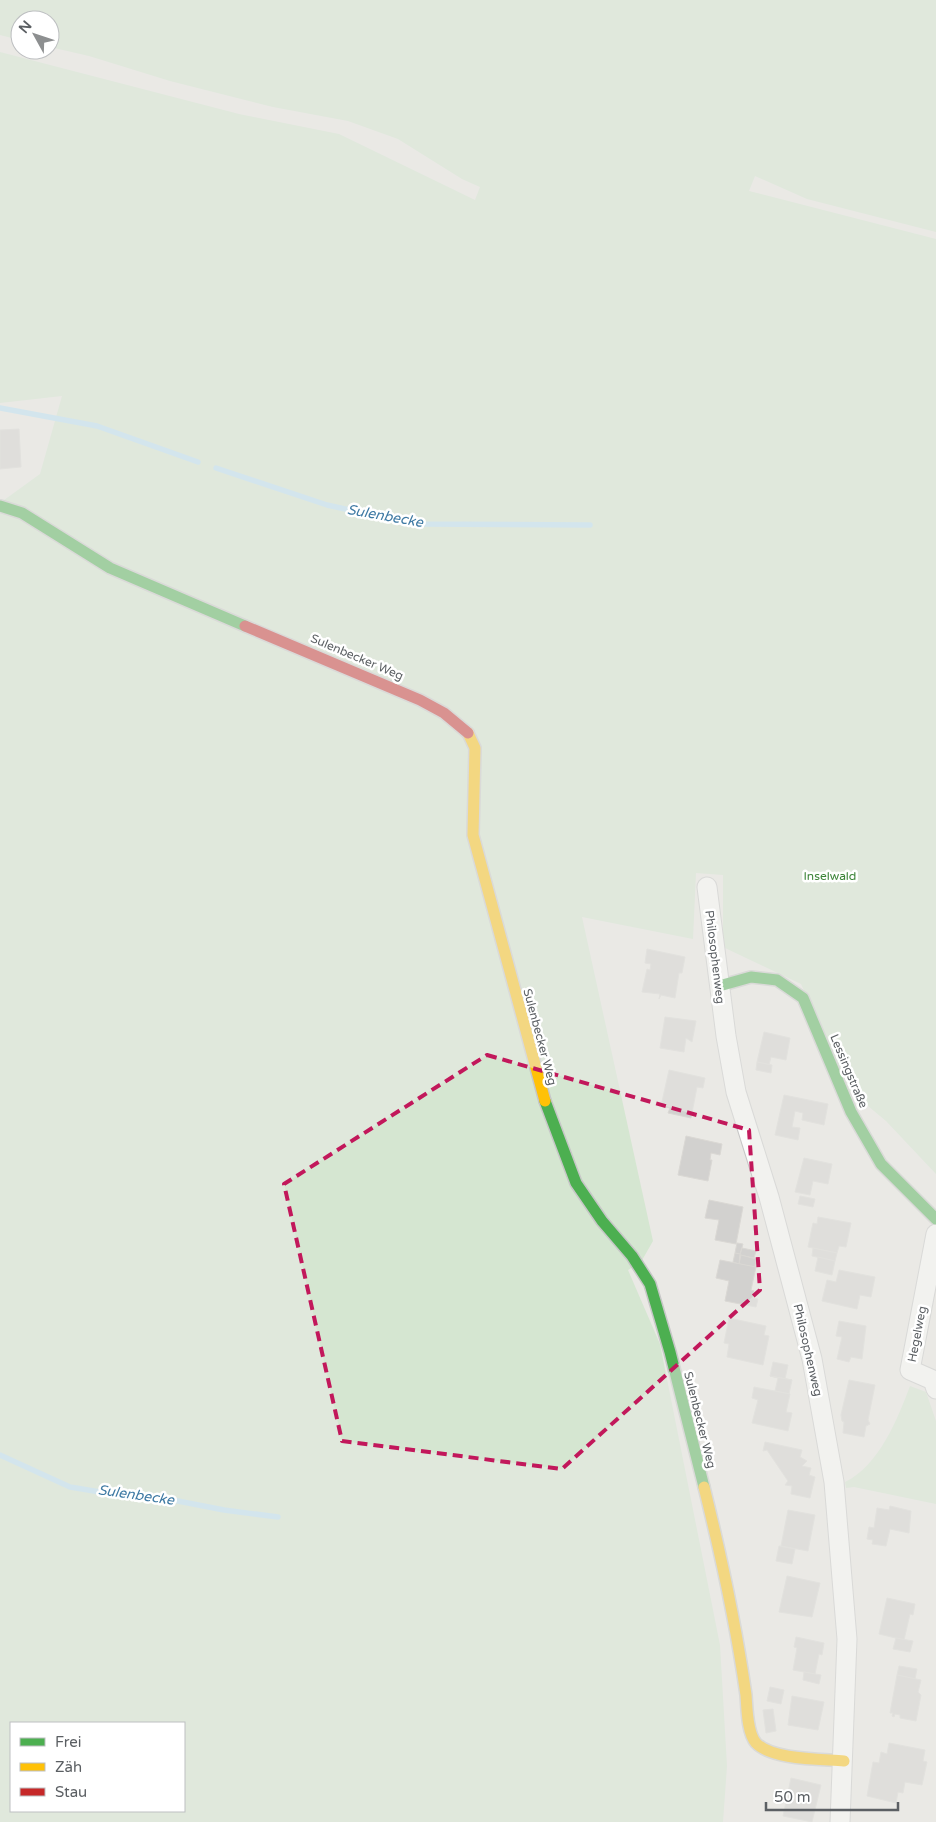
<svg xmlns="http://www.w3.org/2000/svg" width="936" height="1822" font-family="'Varela Round',sans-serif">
<rect width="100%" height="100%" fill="#eae9e5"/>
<g fill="#d5e6d1" fill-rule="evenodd">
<path d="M0,0H936V232L807,199L755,176L749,191L936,239V1174L886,1121L850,1091L801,984L723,947V875L696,873L693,939L582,917L653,1241L641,1262L628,1270L660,1344L720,1645L727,1766L723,1822H0V503L40,474L62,396L0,403V52L239,114L339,134L475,200L480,187L462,179L398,139L348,121L273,107L170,81L89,56L50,47V20H20V40L0,35ZM11,1723H184V1811H11Z"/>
<path d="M910,1386L926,1392L936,1421V1504L854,1487L846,1488L845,1482C879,1466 898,1418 910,1386Z"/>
</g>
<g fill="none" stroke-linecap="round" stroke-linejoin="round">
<g stroke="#b9e1f5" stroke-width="5.5">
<path d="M0,408L97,426L198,462"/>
<path d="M216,468L327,505L413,524L590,525"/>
<path d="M0,1455L70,1487L100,1492L147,1495L224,1510L278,1517"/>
</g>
</g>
<g fill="#d2d1cf" stroke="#dad8d4">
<path d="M19,429L21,467L0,469V430Z"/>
<path d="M647,949L685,957L682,973H679L675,998L661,995L659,999L660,994L642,992L647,969L650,970L651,964L645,963Z"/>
<path d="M665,1017L696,1021L692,1042L686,1038L684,1052L660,1048Z"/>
<path d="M764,1032L790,1038L786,1060L771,1057L769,1065L757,1062Z"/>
<path d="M757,1062L772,1065L771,1073L756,1070Z"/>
<path d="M669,1070L705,1078L703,1088L697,1087L691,1118L668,1113L670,1108L661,1106Z"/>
<path d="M784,1095L828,1104L824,1125L802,1120L803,1113L795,1111L792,1127L800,1128L798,1140L775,1135Z"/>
<path d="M686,1136L722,1144L720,1155L711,1153L710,1160H712L708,1181L678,1175Z"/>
<path d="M804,1158L832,1164L828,1184L813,1181L810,1195L795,1192Z"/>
<path d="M800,1196L815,1199L813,1207L798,1204Z"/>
<path d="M709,1200L743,1207L736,1244L715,1240L719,1220L705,1218Z"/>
<path d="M818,1217L851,1223L846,1247L839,1246L837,1253L808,1247L813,1223L817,1224Z"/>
<path d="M737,1243L743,1244L740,1254L735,1253Z"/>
<path d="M742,1248L756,1251L754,1258L740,1255Z"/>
<path d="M813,1248L837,1253L835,1261L812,1256Z"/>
<path d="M735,1253L740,1254L739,1264L733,1262Z"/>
<path d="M741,1255L756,1259L755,1267L739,1264Z"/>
<path d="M818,1257L835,1261L832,1275L815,1271Z"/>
<path d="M720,1260L756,1267L751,1290L754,1291L753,1298L758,1299L756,1307L725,1301L729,1281L716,1278Z"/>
<path d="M839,1270L875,1277L871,1297L860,1295L857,1309L822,1301L827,1280L836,1282Z"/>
<path d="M729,1318L766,1326L764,1335L769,1336L763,1365L727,1357L729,1344L724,1343Z"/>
<path d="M839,1321L866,1326L862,1359L851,1357L849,1362L837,1359L842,1337L836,1336Z"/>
<path d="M773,1362L788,1365L785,1379L792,1380L770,1376Z"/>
<path d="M770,1376L792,1380L789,1394L775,1391L778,1378Z"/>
<path d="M849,1380L875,1385L868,1420L870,1424L866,1426L864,1437L843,1433L844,1422L842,1421L841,1415Z"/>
<path d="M754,1387L790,1394L786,1412L792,1413L788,1431L752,1423L758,1400L752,1398Z"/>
<path d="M765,1442L802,1450L800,1457L807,1461L802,1466L811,1468L809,1475L815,1477L810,1498L791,1494L792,1486L785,1485L788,1481L767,1450L763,1451Z"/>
<path d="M890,1506L911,1511L909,1533L890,1529L886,1546L872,1544L873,1540L867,1539L869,1527L874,1528L877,1508L889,1510Z"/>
<path d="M788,1510L815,1515L808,1551L781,1546Z"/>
<path d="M779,1546L795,1549L792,1564L776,1561Z"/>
<path d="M787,1576L820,1583L812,1617L779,1612Z"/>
<path d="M887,1598L915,1604L913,1615L910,1614L904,1640L879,1634Z"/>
<path d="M796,1637L824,1643L822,1655L819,1654L815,1674L793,1670L797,1648L794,1647Z"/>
<path d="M896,1638L913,1641L910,1652L893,1649Z"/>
<path d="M899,1666L917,1669L915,1679L897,1675Z"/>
<path d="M804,1672L821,1675L819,1684L803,1680Z"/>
<path d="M897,1675L921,1680L918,1692L921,1695L916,1721L900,1718V1715L895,1714L894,1717L892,1716L893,1713H890Z"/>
<path d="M770,1687L784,1690L781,1704L767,1701Z"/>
<path d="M792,1696L824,1702L818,1730L788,1725Z"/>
<path d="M773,1709L776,1731L766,1733L763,1710Z"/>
<path d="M889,1743L925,1750L923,1761L927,1762L922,1785L905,1782L903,1793L898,1792L896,1803L867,1796L873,1762L879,1763L881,1752L887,1754Z"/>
<path d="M791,1778L821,1785L812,1822L783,1816Z"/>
</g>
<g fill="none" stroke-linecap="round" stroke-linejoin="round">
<defs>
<g id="street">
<path d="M707,887L726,1036L736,1092L769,1197L812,1359L834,1482L847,1639L840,1822"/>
<path d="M936,1234L910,1370L933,1380L936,1389"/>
</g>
<g id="fast">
<path d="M0,506L22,513L110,568L245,626"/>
<path d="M719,986L751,977L777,980L803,998L851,1112L881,1164L936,1219"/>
<path d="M545,1101L576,1183L602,1221L632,1256L650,1284L670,1352L704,1487"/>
</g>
<g id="slow">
<path d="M468,733L475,748L473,835L545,1101"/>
<path d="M704,1487C721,1555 736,1625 746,1695C747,1708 747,1733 756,1743C772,1760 822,1759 844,1761"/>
</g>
<path id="jam" d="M245,626L420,700L444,713L468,733"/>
</defs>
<use href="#street" stroke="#c6c6c6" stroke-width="21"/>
<use href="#fast" stroke="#c7c7c7" stroke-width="14"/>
<use href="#slow" stroke="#c7c7c7" stroke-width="14"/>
<use href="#jam" stroke="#c7c7c7" stroke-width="14"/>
<use href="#street" stroke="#fcfcfb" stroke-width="19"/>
<use href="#fast" stroke="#4caf50" stroke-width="11"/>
<use href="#slow" stroke="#ffc107" stroke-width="11"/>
<use href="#jam" stroke="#c62828" stroke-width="11"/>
</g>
<path d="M0 0H936V1822H0ZM487,1055L749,1130L760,1290L562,1469L342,1441L284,1184Z" fill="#eae9e5" fill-opacity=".55" fill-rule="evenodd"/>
<path fill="none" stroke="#c2185b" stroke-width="4" stroke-dasharray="10 6" stroke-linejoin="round" d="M487,1055L749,1130L760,1290L562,1469L342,1441L284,1184Z"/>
<g text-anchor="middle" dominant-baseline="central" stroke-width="5" stroke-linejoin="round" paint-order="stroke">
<g font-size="12" fill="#5b5f63" stroke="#fff">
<text transform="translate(357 657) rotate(23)">Sulenbecker Weg</text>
<text transform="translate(715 957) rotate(83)">Philosophenweg</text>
<text transform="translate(540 1037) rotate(75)">Sulenbecker Weg</text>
<text transform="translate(849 1071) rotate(67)">Lessingstraße</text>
<text transform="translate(917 1334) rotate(-79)">Hegelweg</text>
<text transform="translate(808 1350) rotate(77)">Philosophenweg</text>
<text transform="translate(700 1420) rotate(76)">Sulenbecker Weg</text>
</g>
<g font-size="12" fill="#3c8438" stroke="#fff">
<text x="830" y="876">Inselwald</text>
</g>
<g font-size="14" font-style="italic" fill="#3f7aa4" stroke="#fff">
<text transform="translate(385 516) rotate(10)">Sulenbecke</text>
<text transform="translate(136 1495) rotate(8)">Sulenbecke</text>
</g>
</g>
<rect x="10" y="1722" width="175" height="90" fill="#ffffff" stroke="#bdbfc1"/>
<rect x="20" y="1738" width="25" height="8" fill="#4caf50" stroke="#bdbfc1"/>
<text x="55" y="1747" font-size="15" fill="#5b5f63">Frei</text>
<rect x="20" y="1763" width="25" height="8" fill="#ffc107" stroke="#bdbfc1"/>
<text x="55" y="1772" font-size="15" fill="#5b5f63">Zäh</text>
<rect x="20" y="1788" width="25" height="8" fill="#c62828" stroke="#bdbfc1"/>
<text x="55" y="1797" font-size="15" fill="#5b5f63">Stau</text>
<g transform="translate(35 35) rotate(310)"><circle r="24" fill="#ffffff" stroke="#bdbfc1"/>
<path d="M0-4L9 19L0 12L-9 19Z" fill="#8d8f90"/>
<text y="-8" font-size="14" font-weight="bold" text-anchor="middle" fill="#5b5f63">N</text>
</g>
<path d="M766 1802v8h132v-8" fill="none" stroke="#5b5f63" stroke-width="2.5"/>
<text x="774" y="1802" font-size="15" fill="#5b5f63" stroke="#ffffff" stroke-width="4" paint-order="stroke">50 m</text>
</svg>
